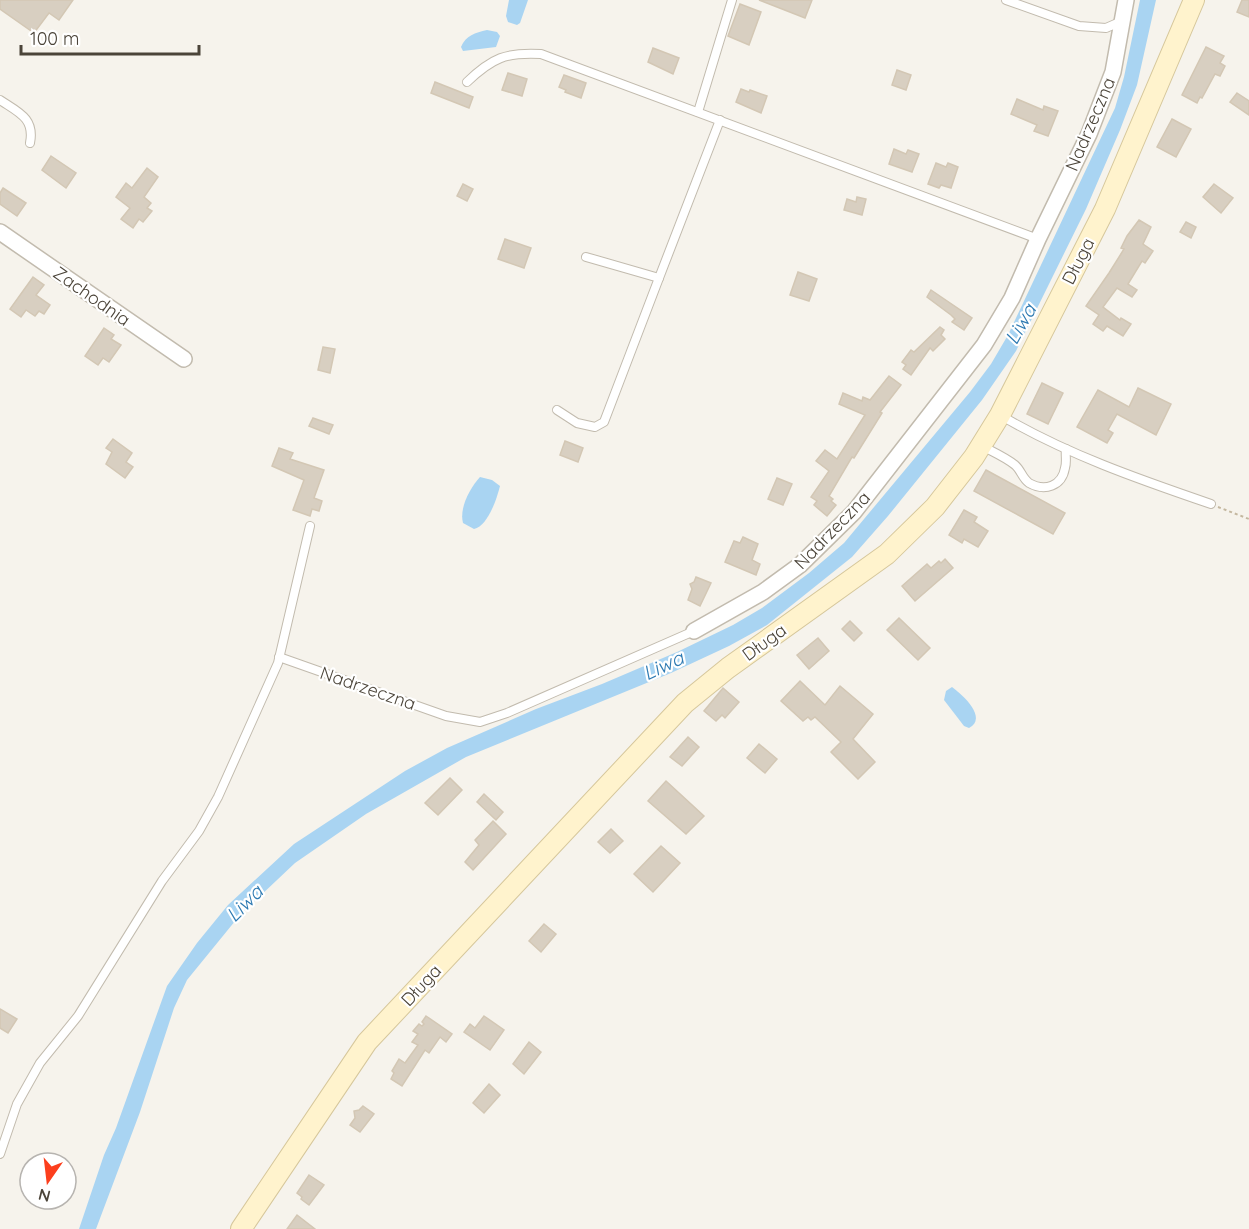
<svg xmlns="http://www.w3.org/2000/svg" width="1249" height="1229" font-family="Quicksand,sans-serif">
<rect width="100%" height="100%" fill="#f6f3ec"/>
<g fill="#a9d4f2">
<path d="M509,0H528L520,23L517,25L508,22L506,16Z"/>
<path d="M1140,0H1156L1137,85L1120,130L1086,209L1016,351L982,400L888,516L852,557L767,625L729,646L671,673L466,757L366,814L295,863L240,915L187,980L174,1008L140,1112L96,1229H79L104,1155L116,1128L167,986L197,943L228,905L294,844L405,771L447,748L536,709L602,684L677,652L733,625L762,608L809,573L844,543L970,392L991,364L1008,335L1115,108L1124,77Z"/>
<path d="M487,30L497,32L500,36L496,47L463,51L461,47C466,35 475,33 487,30Z"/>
<path d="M480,477L492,480L500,486C497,498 488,526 474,529L463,523C459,508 470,488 480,477Z"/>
<path d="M952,687C963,695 988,718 969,728L964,726L944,700L946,691Z"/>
</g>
<g fill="#d8cfc1" stroke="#d3c7b4" stroke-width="1.5">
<path d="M0,0H73L59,20L49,13L34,33L0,9Z"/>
<path d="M759,0H812L805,18Z"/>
<path d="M1242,0H1249V17L1237,12Z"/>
<path d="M740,4L761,12L749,45L728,36Z"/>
<path d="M1206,47L1224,56L1220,63L1225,66L1220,76L1215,74L1202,98L1200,97L1197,103L1182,95Z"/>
<path d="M653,48L679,58L673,74L648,62Z"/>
<path d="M897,70L911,75L906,90L892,85Z"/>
<path d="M508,73L527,79L522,96L502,90Z"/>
<path d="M564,75L586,83L581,98L565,92L566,90L559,87Z"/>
<path d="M435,82L473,97L469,108L431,93Z"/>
<path d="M741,89L749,92L750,90L767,96L761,113L736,102Z"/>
<path d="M1237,93L1249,101V115L1230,102Z"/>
<path d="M1017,99L1043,110L1044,106L1058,111L1048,136L1034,131L1037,125L1011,114Z"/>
<path d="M1172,119L1191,129L1176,157L1157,147Z"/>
<path d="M894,149L906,154L908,150L919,154L912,172L889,164Z"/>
<path d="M51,156L76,173L66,188L42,170Z"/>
<path d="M936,163L946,167L948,163L958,167L951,188L941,185L939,188L928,184Z"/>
<path d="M147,168L158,177L144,197L151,203L147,208L152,211L143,222L139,219L133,228L121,219L130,208L116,197L126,183L132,188Z"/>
<path d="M463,184L473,189L467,201L457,196Z"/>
<path d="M1214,184L1233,198L1221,213L1203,197Z"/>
<path d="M3,188L26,203L17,216L0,204V193Z"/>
<path d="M857,197L866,199L862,215L844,210L847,199L856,202Z"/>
<path d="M1139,220L1151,227L1143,244L1153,251L1145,263L1142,261L1128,284L1137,290L1132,297L1117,288L1103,307L1120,320L1121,318L1131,324L1123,336L1107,326L1103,331L1093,324L1099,315L1086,306L1109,273L1124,249L1121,248L1127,236Z"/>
<path d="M1186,222L1196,227L1191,238L1180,232Z"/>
<path d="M505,239L531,248L524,268L498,259Z"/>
<path d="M798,272L817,279L809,301L790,295Z"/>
<path d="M33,277L44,285L36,295L50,305L44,314L39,311L35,316L26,310L21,317L10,309Z"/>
<path d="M931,290L972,318L964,330L952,322L955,319L951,315L927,297Z"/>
<path d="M940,327L944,330L941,335L945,339L933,351L930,348L911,375L903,369L906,365L902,362L911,350L914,352Z"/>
<path d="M104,328L114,335L111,339L121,345L109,362L103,358L98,365L85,356Z"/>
<path d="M323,347L335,349L330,373L318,370Z"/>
<path d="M889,376L901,385L880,412L882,413L854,458L852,457L829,496L833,499L831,501L836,505L827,516L814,505L817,501L811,497L829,471L816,461L825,450L837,459L865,415L839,404L843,393L862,401L863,397L870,400Z"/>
<path d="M1042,383L1063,393L1048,424L1027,414Z"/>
<path d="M1138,388L1171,404L1156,435L1117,414L1108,430L1113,433L1107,443L1077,427L1098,390L1129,407Z"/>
<path d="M313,418L333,425L329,434L309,426Z"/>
<path d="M113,439L132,453L126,462L133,467L125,478L106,464L112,452L106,448Z"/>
<path d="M565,441L583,448L578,462L560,455Z"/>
<path d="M279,448L293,453L290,459L324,470L314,498L322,501L319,511L312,509L310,516L293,510L304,480L272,466Z"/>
<path d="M986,470L1065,513L1053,534L974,491Z"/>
<path d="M777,478L792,484L783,505L768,499Z"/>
<path d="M964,510L977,517L974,522L988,531L978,547L964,539L962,543L949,535Z"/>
<path d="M743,537L758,544L752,560L760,564L756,575L725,562L734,541L740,543Z"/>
<path d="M945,559L953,568L915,601L902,586L927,564L931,568L939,561L941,563Z"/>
<path d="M696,577L711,583L700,606L688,600L692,589L690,584L694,582Z"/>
<path d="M899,618L930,648L918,660L887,630Z"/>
<path d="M850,621L862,633L854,641L842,629Z"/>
<path d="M818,638L829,651L809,669L797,655Z"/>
<path d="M800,681L825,705L840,686L873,714L853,739L875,762L858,779L831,752L841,742L815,717L811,720L808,717L803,721L781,701Z"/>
<path d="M723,688L739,702L725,718L722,715L716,721L704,711Z"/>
<path d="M688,737L699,747L682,766L670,757Z"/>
<path d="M759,744L777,759L765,773L747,758Z"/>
<path d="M450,778L462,790L438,815L425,803Z"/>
<path d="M666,781L704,816L686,834L648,801Z"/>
<path d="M484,794L503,812L496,820L477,802Z"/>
<path d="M493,821L506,834L473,870L465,862L479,845L475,840Z"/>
<path d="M611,829L623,841L610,853L598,842Z"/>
<path d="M661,846L680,863L653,892L634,874Z"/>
<path d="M544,924L556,934L541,952L529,941Z"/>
<path d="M0,1009L17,1019L8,1033L0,1028Z"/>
<path d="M426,1016L452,1034L446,1042L440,1037L429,1053L425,1050L402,1086L391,1079L394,1073L392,1071L399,1059L405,1063L418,1045L412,1042L418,1034L413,1031L419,1024L422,1026L424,1024L422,1022Z"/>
<path d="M484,1016L504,1030L490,1050L464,1032L470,1024L475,1028Z"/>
<path d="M529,1042L541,1052L524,1074L513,1064Z"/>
<path d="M489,1084L500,1095L484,1113L473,1103Z"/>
<path d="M363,1106L374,1114L360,1132L350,1125L355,1118L354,1111L359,1110Z"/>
<path d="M309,1175L324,1185L309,1205L301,1199L302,1197L297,1193Z"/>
<path d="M297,1215L315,1229H287Z"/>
</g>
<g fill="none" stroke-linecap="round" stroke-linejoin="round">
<defs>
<g id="lane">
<path d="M1006,0L1079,26L1106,28L1122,21"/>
<path d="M467,82C492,58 506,52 541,54L1038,239"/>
<path d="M0,100C18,112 35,118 30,143"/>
<path d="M698,112L732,0"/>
<path d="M586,257L659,278L720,120"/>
<path d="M557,410L577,423L595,427L604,422L659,278"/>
<path d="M1000,415C1066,454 1138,479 1211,504"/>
<path d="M982,446C993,452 1005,457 1015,465C1021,470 1022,478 1029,483C1045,492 1062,486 1065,468C1067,462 1065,455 1066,449"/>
<path d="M279,657L446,716L480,722L507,713L694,631"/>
<path d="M0,1154L17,1104L40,1063L78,1016L162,881L199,831L218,797L278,663L310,526"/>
</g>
<g id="street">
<path d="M0,232L184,359"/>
<path d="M694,631L763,592L800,565L854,512L984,345L1012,298L1038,239L1089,134L1113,72L1126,0"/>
</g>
<path id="secondary" d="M241,1229L367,1042L685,703L728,668L887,554L935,507L974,457L1000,415L1105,209L1194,0"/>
</defs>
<use href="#lane" stroke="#c2bbae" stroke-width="10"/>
<use href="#street" stroke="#c2bbae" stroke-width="18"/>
<use href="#secondary" stroke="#d6c79b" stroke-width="22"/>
<path stroke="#c4b79f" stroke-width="2" stroke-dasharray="3 3" stroke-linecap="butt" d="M1218,507L1249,519"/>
<use href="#lane" stroke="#fff" stroke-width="8"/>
<use href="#street" stroke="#fff" stroke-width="15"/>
<use href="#secondary" stroke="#fff3cd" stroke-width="20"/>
</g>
<g text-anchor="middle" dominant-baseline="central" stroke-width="4.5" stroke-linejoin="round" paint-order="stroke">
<g font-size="18" fill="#4b4439" stroke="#fff">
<text transform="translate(1090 124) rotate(-67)">Nadrzeczna</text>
<text transform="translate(1078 261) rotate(-63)">Długa</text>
<text transform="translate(92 296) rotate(35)">Zachodnia</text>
<text transform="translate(832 530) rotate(-46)">Nadrzeczna</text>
<text transform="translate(764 642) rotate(-36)">Długa</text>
<text transform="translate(368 688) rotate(19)">Nadrzeczna</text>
<text transform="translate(421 985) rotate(-47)">Długa</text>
</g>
<g font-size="20" font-style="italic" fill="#2e7ab2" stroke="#fff">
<text transform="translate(1020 324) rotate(-61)">Liwa</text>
<text transform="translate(663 665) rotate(-25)">Liwa</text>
<text transform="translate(244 903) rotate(-45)">Liwa</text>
</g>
</g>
<g transform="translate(48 1181) rotate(194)"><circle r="28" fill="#ffffff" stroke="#b7b4b0" stroke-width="1.5"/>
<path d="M0-4.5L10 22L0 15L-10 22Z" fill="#fc3f1d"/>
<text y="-9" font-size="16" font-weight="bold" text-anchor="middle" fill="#4b4439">N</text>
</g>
<path d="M21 45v9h178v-9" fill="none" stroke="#4b4439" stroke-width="3"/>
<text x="30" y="45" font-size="18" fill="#4b4439" stroke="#ffffff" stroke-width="4.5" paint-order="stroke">100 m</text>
</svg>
